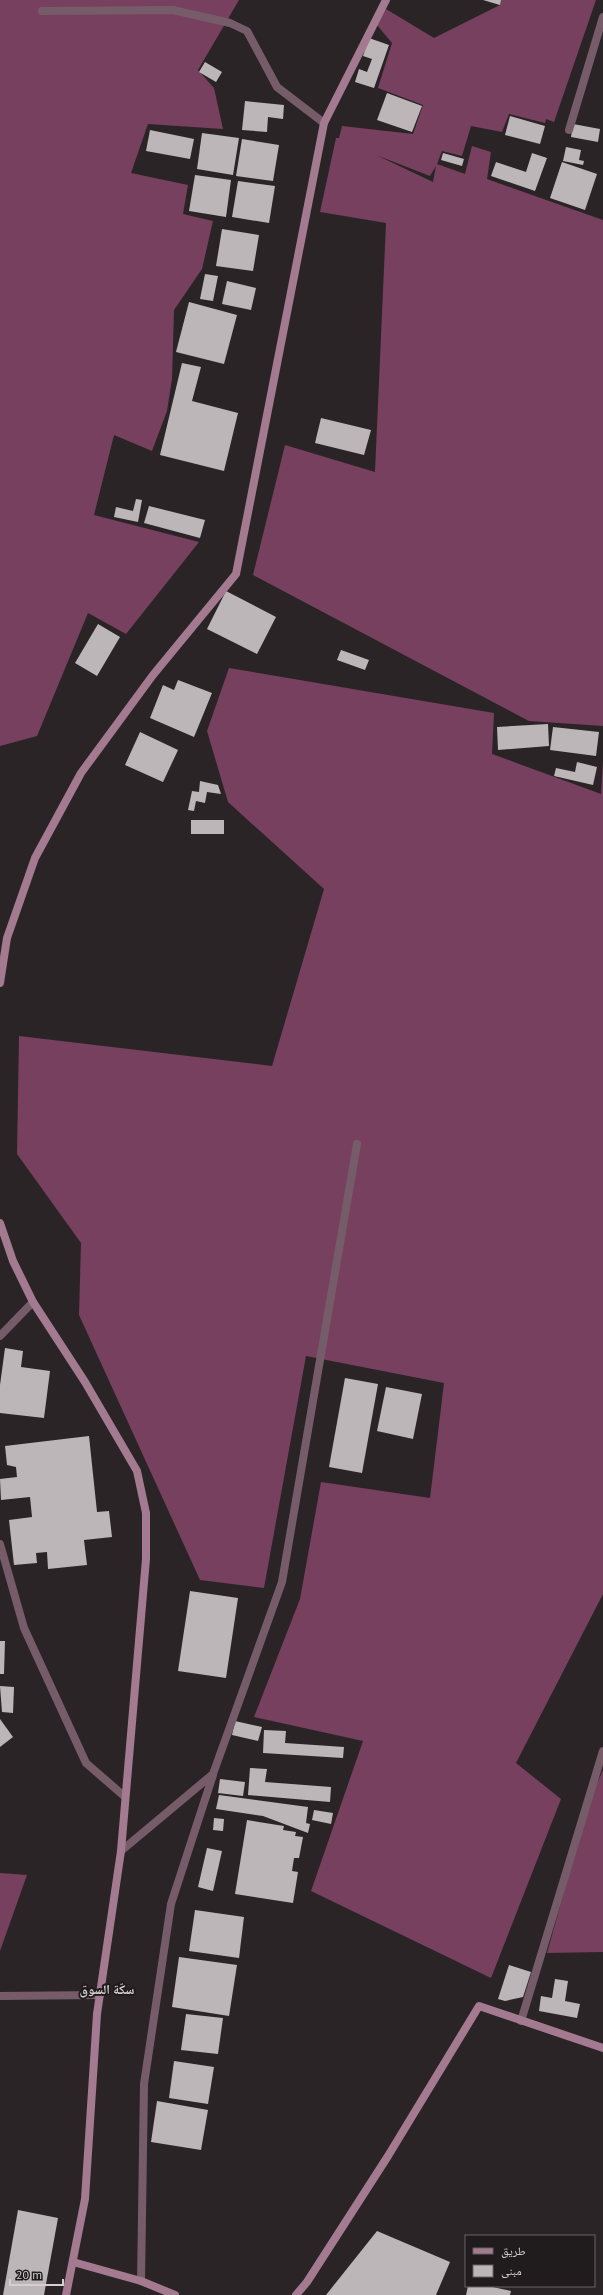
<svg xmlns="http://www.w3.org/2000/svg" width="603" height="2295" font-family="'PT Sans','Noto Naskh Arabic',sans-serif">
<rect width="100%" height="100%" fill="#2a2427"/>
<g fill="#77405e" fill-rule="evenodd">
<path d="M0,0H239L198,70L214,88L223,129L148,124L131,173L188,185L183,214L213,221L202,269L174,310L172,379L167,411L152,451L114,435L94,515L199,542L126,634L88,613L37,736L0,746Z"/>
<path d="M501,0H596L554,122L546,119L545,123L509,114L502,132L471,126L462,156L442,151L437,164L465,174L472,146L491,152L487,179L603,220V726L529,721L253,575L285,445L375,472L386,223L320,212L336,138H339L342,126L413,134L423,105L378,88L392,43L377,25L386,9L434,38L500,5ZM376,155L430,176L436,166L433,182Z"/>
<path d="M229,668L494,713L492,754L601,794L603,761V1594L516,1763L561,1799L491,1978L311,1891L363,1741L254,1717L300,1599L321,1482L430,1498L444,1383L306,1356L264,1588L200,1580L79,1315L81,1243L17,1154L19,1036L272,1066L324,889L228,802L207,731Z"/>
<path d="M603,1770V1952L547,1953L590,1799Z"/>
<path d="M0,1873L27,1875L0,1951Z"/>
</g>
<g fill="#bdb6b9">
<path d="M483,0H501L500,5Z"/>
<path d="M369,38L389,45L374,88L355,82L359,69L367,72L372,59L363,56Z"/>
<path d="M205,62L222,72L216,82L199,72Z"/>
<path d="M387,93L422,106L412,132L377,120Z"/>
<path d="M245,101L284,105L283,119L268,117L267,132L242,130Z"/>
<path d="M510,116L545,126L540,144L505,135Z"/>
<path d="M573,124L600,129L598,142L571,137Z"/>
<path d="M150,130L194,139L190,159L146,151Z"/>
<path d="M202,133L239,138L233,175L197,169Z"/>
<path d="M242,139L279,145L273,181L236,176Z"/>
<path d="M566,147L581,150L579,160L584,161L583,165L563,161Z"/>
<path d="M443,153L464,159L462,166L441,160Z"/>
<path d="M532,153L547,158L535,191L491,176L496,162L526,172Z"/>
<path d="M562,162L597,174L585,210L550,198Z"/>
<path d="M195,175L231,180L226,217L189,211Z"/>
<path d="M238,181L275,186L269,223L232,217Z"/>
<path d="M222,229L259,235L253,271L216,266Z"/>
<path d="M205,274L218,276L213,301L200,299Z"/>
<path d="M227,281L256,288L251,310L222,304Z"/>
<path d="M189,302L237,315L224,364L176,352Z"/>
<path d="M182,363L201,367L192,401L238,413L224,471L160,455Z"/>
<path d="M321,418L371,430L364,455L315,443Z"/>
<path d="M136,499L142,500L138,522L114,517L116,507L133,511Z"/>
<path d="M149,506L205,520L200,538L144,523Z"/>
<path d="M226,591L276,617L257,654L207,629Z"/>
<path d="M98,624L120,637L97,676L75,663Z"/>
<path d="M341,650L369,660L365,670L337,660Z"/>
<path d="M178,680L212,693L194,737L150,718L163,685L174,690Z"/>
<path d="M548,724L549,746L498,750L497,727Z"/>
<path d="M553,727L599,732L596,756L550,750Z"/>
<path d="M140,732L178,750L163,782L125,765Z"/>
<path d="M577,762L597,767L593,785L554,776L556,768L575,772Z"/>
<path d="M200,781L218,785L221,794L207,792L205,803L196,801L194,811L188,810L192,791L199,792Z"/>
<rect x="191" y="820" width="33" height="14"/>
<path d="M5,1348L23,1351L21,1367L50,1371L44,1418L0,1413V1385Z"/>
<path d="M345,1378L378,1384L362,1473L329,1467Z"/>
<path d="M386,1387L422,1394L413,1439L377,1431Z"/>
<path d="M89,1436L97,1512L109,1511L112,1537L84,1540L87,1565L48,1569L47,1552L36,1553L37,1563L14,1565L9,1520L32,1517L30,1497L1,1500L0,1479L17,1477L16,1467L7,1465L5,1446Z"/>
<path d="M190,1591L238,1598L226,1678L178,1671Z"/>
<path d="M0,1641H5L4,1674H0Z"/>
<path d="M0,1686L14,1687L13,1713L2,1712Z"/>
<path d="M0,1719L13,1737L0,1747Z"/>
<path d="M235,1721L262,1727L258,1741L232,1735Z"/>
<path d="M264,1730L286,1731L285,1743L344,1747L343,1758L263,1753Z"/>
<path d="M250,1768L267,1769L265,1782L331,1787L330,1802L248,1795Z"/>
<path d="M220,1779L245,1782L243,1796L218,1793Z"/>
<path d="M219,1795L308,1807L306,1823L310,1824L308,1833L263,1816L216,1809Z"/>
<path d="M314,1810L333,1813L331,1824L312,1820Z"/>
<path d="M214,1818L224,1819L223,1831L213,1830Z"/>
<path d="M247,1820L284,1826L283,1830L296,1832L295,1836L303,1837L299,1858H294L292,1871L298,1872L293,1903L235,1894Z"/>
<path d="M207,1848L222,1851L213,1891L198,1887Z"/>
<path d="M195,1910L244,1917L239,1958L189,1951Z"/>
<path d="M179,1957L237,1965L229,2016L172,2007Z"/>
<path d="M509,1965L531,1972L523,1997L505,2001L498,1999Z"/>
<path d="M555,1979L568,1981L565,2001L580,2004L577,2018L539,2011L541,1996L552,1998Z"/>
<path d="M186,2014L223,2018L218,2054L181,2050Z"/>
<path d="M174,2061L214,2067L208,2104L169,2098Z"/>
<path d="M157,2101L208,2110L201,2150L151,2142Z"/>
<path d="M18,2210L58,2218L44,2295H3Z"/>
<path d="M377,2231L450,2262L436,2295H326Z"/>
<path d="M468,2286H488L511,2291L510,2295H466Z"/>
</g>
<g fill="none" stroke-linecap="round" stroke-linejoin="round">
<g stroke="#765c69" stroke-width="8">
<path d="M42,11L173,10L230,23L247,31L277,87L324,123"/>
<path d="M569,130L603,17"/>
<path d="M0,1336L33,1302"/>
<path d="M0,1544L24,1628L86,1763L124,1796"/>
<path d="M121,1851L213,1774L282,1582L357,1144"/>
<path d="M0,1996L100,1995"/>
<path d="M521,2021L603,1751"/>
<path d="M141,2281L144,2084L171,1904L213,1775"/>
</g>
<g stroke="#a37a8f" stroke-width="8">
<path d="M0,983L7,938L35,858L81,773L153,675L236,574L324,123L386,0"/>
<path d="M0,1223L13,1261L33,1302L85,1382L137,1471L146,1513V1559L121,1851L97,2014L85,2199L66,2295"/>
<path d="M73,2262L141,2281L175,2295"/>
<path d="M296,2295L307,2282L388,2156L479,2006L603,2048"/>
</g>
</g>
<g text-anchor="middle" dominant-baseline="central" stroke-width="4" stroke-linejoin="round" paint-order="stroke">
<g font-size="13" font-weight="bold" fill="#d3d0d1" stroke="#201b1d">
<text x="107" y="1989">سكّة السوق</text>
</g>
</g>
<rect x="465" y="2235" width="130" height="52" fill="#201b1d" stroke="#686365"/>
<rect x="473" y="2248" width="20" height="6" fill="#a37a8f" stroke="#686365"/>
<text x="501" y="2255" font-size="12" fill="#d3d0d1">طريق</text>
<rect x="473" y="2265" width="20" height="12" fill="#bdb6b9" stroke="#686365"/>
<text x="501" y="2275" font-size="12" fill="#d3d0d1">مبنى</text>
<path d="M10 2279v6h53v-6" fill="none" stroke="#d3d0d1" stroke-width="2"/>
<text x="16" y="2279" font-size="12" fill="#d3d0d1" stroke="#201b1d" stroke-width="3" paint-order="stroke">20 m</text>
</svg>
